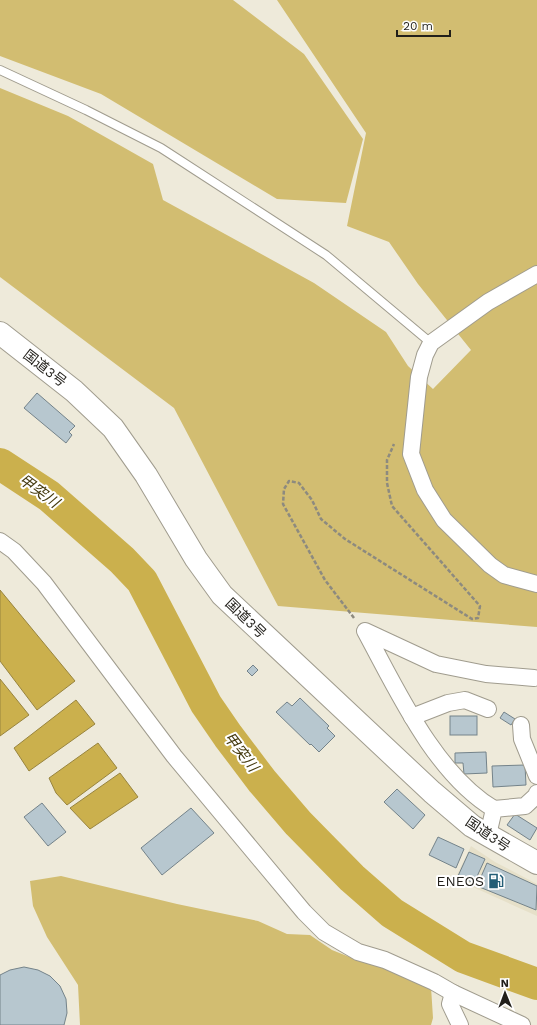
<svg xmlns="http://www.w3.org/2000/svg" width="537" height="1025" font-family="'Work Sans','Noto Sans JP',sans-serif">
<rect width="100%" height="100%" fill="#eeeada"/>
<path fill="#e6e0c9" d="M471,846L495,862L537,884V916L455,879Z"/>
<g fill="#d2bd71">
<path d="M0,0H233L304,54L363,139L346,203L277,199L101,94L0,56Z"/>
<path d="M277,0H537V627L278,606L174,408L0,277V88L68,116L153,164L163,200L314,283L386,332L408,366L433,389L471,350L418,284L389,242L347,226L366,133Z"/>
<path d="M61,876L177,904L258,921L287,934L310,935L332,950L357,960L386,967L431,987L433,1018L431,1025H80L78,985L47,937L33,906L30,881Z"/>
</g>
<g fill="#cbb04d" stroke="#98843e">
<path d="M0,590L75,681L37,710L0,661Z"/>
<path d="M0,679L29,715L0,736Z"/>
<path d="M76,700L95,724L29,771L14,748Z"/>
<path d="M98,743L117,768L67,805L56,793L49,778Z"/>
<path d="M120,773L138,797L90,829L70,808Z"/>
</g>
<g fill="none" stroke-linecap="round" stroke-linejoin="round">
<path stroke="#cbb04d" stroke-width="32" d="M0,464L49,496L122,560L142,581L206,704L228,736L262,781L298,823L352,878L392,913L463,957L537,984"/>
</g>
<g fill="#b7c7cf" stroke="#74838a">
<path d="M37,393L75,426L69,432L72,435L66,443L24,408Z"/>
<path d="M253,665L258,670L252,676L247,671Z"/>
<path d="M300,698L329,726L327,728L335,736L319,752L311,744L310,745L276,712L287,702L292,706Z"/>
<path d="M504,712L515,719L511,725L500,718Z"/>
<rect x="450" y="716" width="27" height="19"/>
<path d="M486,752L487,773L464,774L463,763H455V753Z"/>
<path d="M525,765L526,785L493,787L492,766Z"/>
<path d="M397,789L425,815L413,829L384,802Z"/>
<path d="M42,803L66,832L48,846L24,817Z"/>
<path d="M191,808L214,833L162,875L141,848Z"/>
<path d="M515,814L537,828L530,840L507,825Z"/>
<path d="M438,837L464,849L456,868L429,855Z"/>
<path d="M469,852L485,859L474,883L458,876Z"/>
<path d="M487,863L537,886L536,910L477,886Z"/>
<path d="M24,967L38,970L50,976L60,986L66,999L67,1013L64,1025H0V975L10,970Z"/>
</g>
<g fill="none" stroke-linecap="round" stroke-linejoin="round">
<defs>
<path id="service" d="M0,70L86,110L161,148L326,255L431,343"/>
<g id="minor">
<path d="M537,274L488,302L431,343L425,355L419,377L411,454L425,490L444,520L490,565L504,575L537,584"/>
<path d="M0,541L14,551L44,583L174,756L304,912L324,932L358,952L385,960L434,982L453,993L522,1025"/>
<path d="M412,717L448,703L465,700L488,709"/>
<path d="M521,725L522,739L537,776"/>
<path d="M494,809C435,774 397,690 365,631L436,664L486,674L534,678"/>
<path d="M488,835L494,809L525,806L537,795V793"/>
<path d="M453,993L450,1004L460,1025"/>
</g>
<path id="trunk" d="M0,333L74,391L113,428L146,475L196,559L222,595L432,792L472,826L537,863"/>
</defs>
<use href="#service" stroke="#a09c8e" stroke-width="10"/>
<use href="#minor" stroke="#a09c8e" stroke-width="18"/>
<use href="#trunk" stroke="#a09c8e" stroke-width="24"/>
<path stroke="#8d8a7f" stroke-width="2.5" stroke-dasharray="4 2" stroke-linecap="butt" d="M354,618L325,580L283,504L284,489L289,481L299,483L312,500L321,519L345,539L472,619L478,618L480,606L392,506L387,483V460L394,444"/>
<use href="#service" stroke="#fff" stroke-width="8"/>
<use href="#minor" stroke="#fff" stroke-width="16"/>
<use href="#trunk" stroke="#fff" stroke-width="22"/>
</g>
<defs>
<symbol id="fuel-bare" viewBox="-9 -9 18 18"><path d="M-5.5-6h7V0h2V4h1.3V-2.5L3-4.5l.8-.8L6-3V5H2.5V1h-1V6h-7ZM-4.2-4.7v3.2H.2V-4.7Z" fill="#235d76" stroke="#fff" stroke-width="2.5" paint-order="stroke"/></symbol>
</defs>
<g fill-rule="evenodd">
<use href="#fuel-bare" x="485" y="870" width="22" height="22"/>
</g>
<g text-anchor="middle" dominant-baseline="central" stroke-width="4" stroke-linejoin="round" paint-order="stroke">
<g font-size="14" fill="#211f1a" stroke="#fff">
<text transform="translate(45 368) rotate(38)">国道3号</text>
<text transform="translate(246 618) rotate(44)">国道3号</text>
<text transform="translate(488 834) rotate(34)">国道3号</text>
</g>
<g font-size="14" fill="#211f1a" stroke="#fff" text-anchor="end">
<text x="484" y="881">ENEOS</text>
</g>
<g font-size="15" font-style="italic" fill="#453a0f" stroke="#fff">
<text transform="translate(39 491) rotate(36)">甲突川</text>
<text transform="translate(241 752) rotate(52)">甲突川</text>
</g>
</g>
<g transform="translate(505 993) rotate(359)" stroke="#ffffff" stroke-width="3" paint-order="stroke">
<path d="M0-3L7 15L0 10L-7 15Z" fill="#211f1a"/>
<text y="-6" font-size="11" font-weight="bold" text-anchor="middle" fill="#211f1a">N</text>
</g>
<path d="M397 30v6h53v-6" fill="none" stroke="#211f1a" stroke-width="2"/>
<text x="403" y="30" font-size="12" fill="#211f1a" stroke="#ffffff" stroke-width="3" paint-order="stroke">20 m</text>
</svg>
